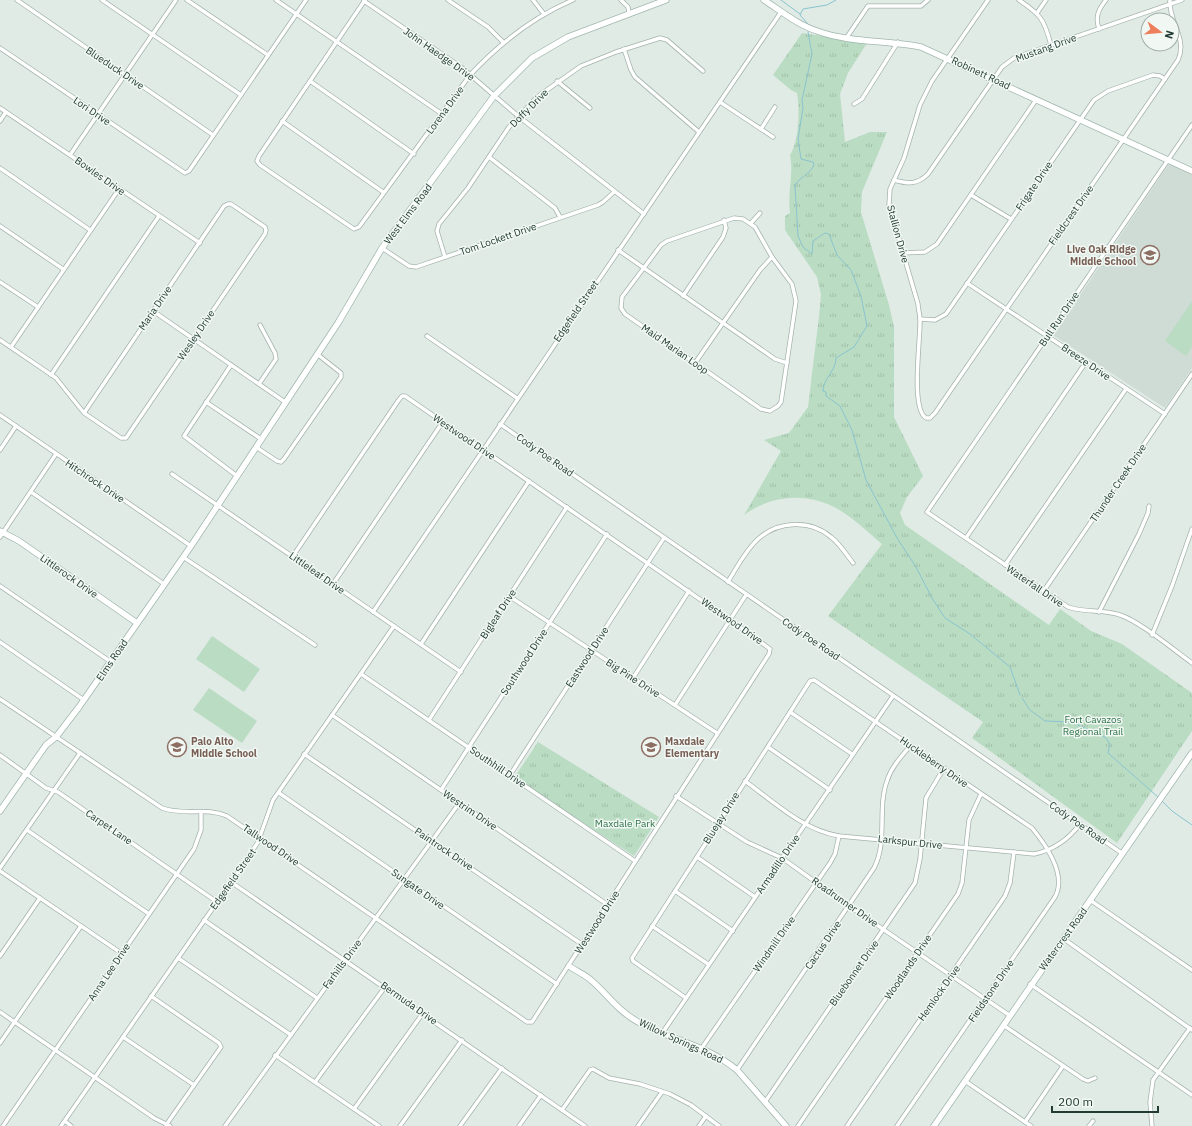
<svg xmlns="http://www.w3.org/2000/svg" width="1192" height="1126" font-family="'IBM Plex Sans',sans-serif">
<defs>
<pattern id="park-tufts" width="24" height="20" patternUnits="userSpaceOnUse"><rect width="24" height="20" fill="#badcc3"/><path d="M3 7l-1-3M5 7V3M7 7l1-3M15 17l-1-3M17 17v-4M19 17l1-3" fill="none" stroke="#a0bea8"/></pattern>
</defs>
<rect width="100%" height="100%" fill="#e1ebe6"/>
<path fill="#cfdbd5" d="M1169,164L1192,175V368L1165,408L1053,335Z"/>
<g fill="url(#park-tufts)">
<path d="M802,33L867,43L848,73L840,94L845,142L870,132H887L862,192L861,212L889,305L894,327V417L923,476L907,497L900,513L905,525L1049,625L1060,609L1091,631L1122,644L1192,693V731L1117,843L972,738L983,722L828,616L882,544C870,534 858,522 844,513C813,492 774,493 744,515L781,451L764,440L789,433L808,407L819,316L821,295L817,277L785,230V216L790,213C787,193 794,175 790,155C799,142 800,109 797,93L791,90L773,75Z"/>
<path d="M538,742L659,817L634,856L514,778Z"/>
</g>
<g fill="#badcc3">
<path d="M1192,301V347L1186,356L1165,341Z"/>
<path d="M212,636L260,669L244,692L196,659Z"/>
<path d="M209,688L257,721L242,743L193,710Z"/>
<path d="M633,820L640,825L633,836L626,831Z"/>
</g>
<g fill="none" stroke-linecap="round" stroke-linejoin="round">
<g stroke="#8ac4cf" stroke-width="1">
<path d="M781,0L800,14"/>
<path d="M808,24L800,15L803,9L827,5L836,0"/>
<path d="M808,32L812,54L802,100L803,108L798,139L801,159L813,162L814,165C810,174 800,177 795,185L798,236L803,247L812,254L813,241L825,233L829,234L837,255L851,270L861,296L867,326L854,347L836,358C836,371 823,379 823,391L826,392V396L840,406L852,430L866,480L897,538L916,567L932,598L945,618L970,634L1010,667L1020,695"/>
<path d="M1022,698L1030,710L1045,721L1071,722L1105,737L1110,744L1108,753L1158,797"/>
<path d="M1162,801L1172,811L1192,825"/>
</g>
<defs>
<g id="street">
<path d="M17,0L213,135"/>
<path d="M102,0L241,95"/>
<path d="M187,0L268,55"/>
<path d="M276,0L442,114"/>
<path d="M365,0L259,156L257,161L260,165L354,229L359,227L470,75C500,43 533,17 573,0"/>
<path d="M448,0L488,27L503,42"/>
<path d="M533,0L544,14"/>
<path d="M621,0L628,7L629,13"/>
<path d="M988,0L932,81L920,105L904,158L890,189L889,205L918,304C918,309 920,314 920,319C921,337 910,408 926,418H930L935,413L1178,60C1188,39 1168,21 1170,0"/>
<path d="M1019,0C1041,15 1044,19 1051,45"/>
<path d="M364,1L461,67L518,116L644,214"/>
<path d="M1037,13L1046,0"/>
<path d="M1099,29C1095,17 1098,10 1106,0"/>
<path d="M847,37L868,6H921L928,0"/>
<path d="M0,48L185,173L189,171L306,0"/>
<path d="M624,49L631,70L635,77L699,132"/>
<path d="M310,81L414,154"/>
<path d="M557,81L590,108"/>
<path d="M720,102L773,137"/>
<path d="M854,104L862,99L898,42"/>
<path d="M0,108L200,243"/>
<path d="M0,121L6,112"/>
<path d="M282,121L383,192"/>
<path d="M1192,125L927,512L1068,607C1085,613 1103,609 1120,615C1139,621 1174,650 1192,663"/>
<path d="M761,129L775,107"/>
<path d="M70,155L176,0"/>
<path d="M489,157L555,208L560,217"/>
<path d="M0,168L90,230"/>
<path d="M894,180C908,184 917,185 928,174L1002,67L1014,58L1182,0"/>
<path d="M971,195L1011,219"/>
<path d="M734,218L743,219L755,227L772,257L792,284L796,301L781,402L778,406L770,411L761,409L625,314L621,308L622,297L661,245L667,241Z"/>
<path d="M751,223L760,213"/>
<path d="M0,226L63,269"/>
<path d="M382,248L409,266L416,267L598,205L603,202L614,192"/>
<path d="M618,250L775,359L787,363"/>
<path d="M903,253L925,252L937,244L1036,100"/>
<path d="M445,257L437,231L439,224L468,188L509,127L537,97L581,66L616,52L660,38L667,40L703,71"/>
<path d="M0,282L38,307"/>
<path d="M967,283L1165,414"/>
<path d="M683,296L723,237L726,228L724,220"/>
<path d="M153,311L285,402"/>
<path d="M920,319L935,320L946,314L1094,100L1108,91L1153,75L1160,76L1165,79"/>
<path d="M427,336L517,398"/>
<path d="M0,340L56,378L84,413L121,438H126L265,234L266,230L265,227L231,204H228L224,206L84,413"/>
<path d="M11,347L119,189"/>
<path d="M695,363L760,270L772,257"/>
<path d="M231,365L184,436L237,476"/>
<path d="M51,375L159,216"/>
<path d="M259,384L276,359L275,353L260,325"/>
<path d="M206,402L261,439"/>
<path d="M0,415L191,546"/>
<path d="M500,424L1123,854"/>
<path d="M256,447L277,461L281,462L284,459L341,377V373L317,354"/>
<path d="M0,450L16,426"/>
<path d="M172,474L461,672"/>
<path d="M31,492L164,584"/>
<path d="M0,537L56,454"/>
<path d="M966,538L1086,362"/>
<path d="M183,557L315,645"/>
<path d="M1005,565L1126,389"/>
<path d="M728,582C736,568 746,550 758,539C778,521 810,519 831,537C840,544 846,554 853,563"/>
<path d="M333,584L442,423"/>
<path d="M0,586L111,662"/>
<path d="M1043,592L1192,374"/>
<path d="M509,596L717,733"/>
<path d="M373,612L781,12"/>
<path d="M1099,612L1139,534L1148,513L1149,506"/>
<path d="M1152,635L1172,586L1192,529"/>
<path d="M0,642L84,700"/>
<path d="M421,644L529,481"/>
<path d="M361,674L635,861"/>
<path d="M633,678L689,591"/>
<path d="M0,699L162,808C183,816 207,807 227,816L527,1022H532L769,654L770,649L730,620L405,396H402L398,401L293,556"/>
<path d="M675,705L746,595"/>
<path d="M790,712L852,754"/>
<path d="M332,715L608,905"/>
<path d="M429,720L567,507"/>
<path d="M768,747L830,790"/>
<path d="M304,754L583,945"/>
<path d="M0,755L46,788L58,792L217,902"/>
<path d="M510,775L664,538"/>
<path d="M745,781C774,802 803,830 839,836L1034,854C1054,850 1068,840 1080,824"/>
<path d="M441,790L607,534"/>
<path d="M279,793L557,984"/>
<path d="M676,796L747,842L782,858L849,906L1009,1015"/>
<path d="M27,830L149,914"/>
<path d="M697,857L755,897"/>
<path d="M0,868L80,753"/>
<path d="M0,871L121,953"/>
<path d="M231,882L585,1126"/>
<path d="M675,891L733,931"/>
<path d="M1090,900L1192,970"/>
<path d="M204,920L317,998"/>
<path d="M652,926L708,964"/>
<path d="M1064,939L1192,1030"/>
<path d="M0,956L40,898"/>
<path d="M178,958L291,1035"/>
<path d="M1030,984L1192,1095"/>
<path d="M151,996L219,1043L221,1047L166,1125"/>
<path d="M686,998L633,961L632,958L810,681L814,680L1032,828C1046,845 1067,875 1055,897L897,1126"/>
<path d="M0,1012L154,1118L170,1126"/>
<path d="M1003,1025L1083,1079L1088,1081L1095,1078"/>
<path d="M663,1032L893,696"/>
<path d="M123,1037L194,1085"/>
<path d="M0,1043L81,926"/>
<path d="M701,1049L830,863L835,854L839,836"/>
<path d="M275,1055L379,1126"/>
<path d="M737,1070L874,868C888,842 877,808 887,781C891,767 902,756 911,745"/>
<path d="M965,1081L1031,1126"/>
<path d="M315,1082L385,987"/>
<path d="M765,1102L915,883L920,859L926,798L944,768"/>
<path d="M354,1109L423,1013"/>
<path d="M562,1110L590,1070L593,1069L609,1078L640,1084L670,1094L691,1105L719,1126"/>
<path d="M65,1121L71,1126"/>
<path d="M1025,1122L1063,1066"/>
<path d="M3,1126L194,849L201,830V813"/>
<path d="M61,1126L245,862L258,842L273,800L394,626"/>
<path d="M225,1126L460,802"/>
<path d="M400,1126L462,1040"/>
<path d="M460,1126L502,1068"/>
<path d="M519,1126L541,1095"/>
<path d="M638,1126L662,1092"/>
<path d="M699,1126L706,1116"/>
<path d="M798,1126L958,894L962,883L969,820L981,794"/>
<path d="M847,1126L1005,896L1010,883L1014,852"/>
<path d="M1089,1126L1093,1121"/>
<path d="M1152,1126L1150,1102L1153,1080L1190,1028"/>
</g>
<g id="secondary">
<path d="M764,0C781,11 798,25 817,31C850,43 887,40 921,47L1192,171"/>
<path d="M0,531L19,541L137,623"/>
<path d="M0,811L46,745L56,737L79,707L191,546L338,323L382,248L494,96L532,58L568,37L666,0"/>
<path d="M569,966C576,971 586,975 592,981C609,996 616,1009 638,1022C670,1040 707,1045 737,1070L786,1126"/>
<path d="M934,1126L1192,753"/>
</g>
</defs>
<use href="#street" stroke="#a4b3ad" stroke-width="5"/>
<use href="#secondary" stroke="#a0b6ae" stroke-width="7"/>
<use href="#street" stroke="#fff" stroke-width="3.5"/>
<use href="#secondary" stroke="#fff" stroke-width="5.5"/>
</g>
<defs>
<symbol id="school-ring" viewBox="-11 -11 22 22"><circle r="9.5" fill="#f1f8f4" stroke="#8d6e63" stroke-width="1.5"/><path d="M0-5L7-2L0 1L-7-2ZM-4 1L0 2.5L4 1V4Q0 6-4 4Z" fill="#8d6e63"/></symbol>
</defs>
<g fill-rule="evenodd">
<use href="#school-ring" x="1139" y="244" width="22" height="22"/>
<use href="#school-ring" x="166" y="736" width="22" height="22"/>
<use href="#school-ring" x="640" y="736" width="22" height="22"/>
</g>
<g text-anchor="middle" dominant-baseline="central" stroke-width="3" stroke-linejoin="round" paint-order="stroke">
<g font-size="10" fill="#223b34" stroke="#f1f8f4">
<text transform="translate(1046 48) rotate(-20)">Mustang Drive</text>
<text transform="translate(439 54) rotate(35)">John Haedge Drive</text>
<text transform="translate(115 68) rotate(34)">Blueduck Drive</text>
<text transform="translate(981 73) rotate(25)">Robinett Road</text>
<text transform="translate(529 108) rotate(-45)">Doffy Drive</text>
<text transform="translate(445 110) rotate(-54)">Lorena Drive</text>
<text transform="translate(92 111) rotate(34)">Lori Drive</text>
<text transform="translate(100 176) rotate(35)">Bowles Drive</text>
<text transform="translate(1034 186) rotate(-56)">Frigate Drive</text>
<text transform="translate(408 214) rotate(-53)">West Elms Road</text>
<text transform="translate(1071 215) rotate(-55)">Fieldcrest Drive</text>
<text transform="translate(898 234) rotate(75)">Stallion Drive</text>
<text transform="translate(498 239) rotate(-19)">Tom Lockett Drive</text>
<text transform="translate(155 308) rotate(-56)">Maria Drive</text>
<text transform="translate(576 311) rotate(-56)">Edgefield Street</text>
<text transform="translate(1059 319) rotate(-56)">Bull Run Drive</text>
<text transform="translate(196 335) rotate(-56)">Wesley Drive</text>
<text transform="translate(675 349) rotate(35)">Maid Marian Loop</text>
<text transform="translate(1086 362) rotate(34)">Breeze Drive</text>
<text transform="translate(464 437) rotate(34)">Westwood Drive</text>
<text transform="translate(545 455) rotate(35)">Cody Poe Road</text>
<text transform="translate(95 481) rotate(34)">Hitchrock Drive</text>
<text transform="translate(1118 483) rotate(-56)">Thunder Creek Drive</text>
<text transform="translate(317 573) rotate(35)">Littleleaf Drive</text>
<text transform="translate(69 576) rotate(35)">Littlerock Drive</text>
<text transform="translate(1035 586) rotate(34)">Waterfall Drive</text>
<text transform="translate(498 614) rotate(-57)">Bigleaf Drive</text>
<text transform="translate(732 621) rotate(35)">Westwood Drive</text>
<text transform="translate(811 639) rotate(34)">Cody Poe Road</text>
<text transform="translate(587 657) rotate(-57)">Eastwood Drive</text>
<text transform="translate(112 660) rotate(-56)">Elms Road</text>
<text transform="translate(524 662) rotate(-57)">Southwood Drive</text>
<text transform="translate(633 678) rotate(33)">Big Pine Drive</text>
<text transform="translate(934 762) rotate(35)">Huckleberry Drive</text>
<text transform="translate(498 767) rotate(34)">Southhill Drive</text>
<text transform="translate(470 810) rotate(34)">Westrim Drive</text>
<text transform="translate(721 818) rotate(-58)">Bluejay Drive</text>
<text transform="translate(1078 823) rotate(35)">Cody Poe Road</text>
<text transform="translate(109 827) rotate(34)">Carpet Lane</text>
<text transform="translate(910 842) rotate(6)">Larkspur Drive</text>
<text transform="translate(271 845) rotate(34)">Tallwood Drive</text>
<text transform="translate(444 849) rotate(34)">Paintrock Drive</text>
<text transform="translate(778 864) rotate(-56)">Armadillo Drive</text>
<text transform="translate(233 879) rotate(-55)">Edgefield Street</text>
<text transform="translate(418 889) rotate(35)">Sungate Drive</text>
<text transform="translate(845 902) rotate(35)">Roadrunner Drive</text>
<text transform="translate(597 922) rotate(-57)">Westwood Drive</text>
<text transform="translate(1063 939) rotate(-54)">Watercrest Road</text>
<text transform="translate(774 944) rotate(-55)">Windmill Drive</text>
<text transform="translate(823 945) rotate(-56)">Cactus Drive</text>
<text transform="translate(342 964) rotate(-54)">Farhills Drive</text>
<text transform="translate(908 967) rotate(-56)">Woodlands Drive</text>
<text transform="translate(109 972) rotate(-56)">Anna Lee Drive</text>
<text transform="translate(854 973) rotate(-55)">Bluebonnet Drive</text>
<text transform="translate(991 991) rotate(-56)">Fieldstone Drive</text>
<text transform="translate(939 993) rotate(-55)">Hemlock Drive</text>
<text transform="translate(409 1003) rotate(35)">Bermuda Drive</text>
<text transform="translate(681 1041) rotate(25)">Willow Springs Road</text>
</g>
<g font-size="10" font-weight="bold" fill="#785e54" stroke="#f1f8f4" text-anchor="start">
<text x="1136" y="249" text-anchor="end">Live Oak Ridge<tspan x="1136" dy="12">Middle School</tspan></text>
<text x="191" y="741">Palo Alto<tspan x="191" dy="12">Middle School</tspan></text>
<text x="665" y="741">Maxdale<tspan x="665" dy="12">Elementary</tspan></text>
</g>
<g font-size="10" fill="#2d7047" stroke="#f1f8f4">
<text x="1093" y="719">Fort Cavazos<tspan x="1093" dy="12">Regional Trail</tspan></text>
<text x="625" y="823">Maxdale Park</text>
</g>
</g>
<g transform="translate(1160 32) rotate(106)"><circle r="19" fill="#f1f8f4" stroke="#9eaca7"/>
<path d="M0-3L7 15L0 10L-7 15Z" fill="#ed7f5d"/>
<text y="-6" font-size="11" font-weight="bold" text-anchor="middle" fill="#223b34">N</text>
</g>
<path d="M1052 1106v6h106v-6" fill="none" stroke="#223b34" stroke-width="2"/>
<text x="1058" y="1106" font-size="12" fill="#223b34" stroke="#f1f8f4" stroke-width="3" paint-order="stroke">200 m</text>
</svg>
